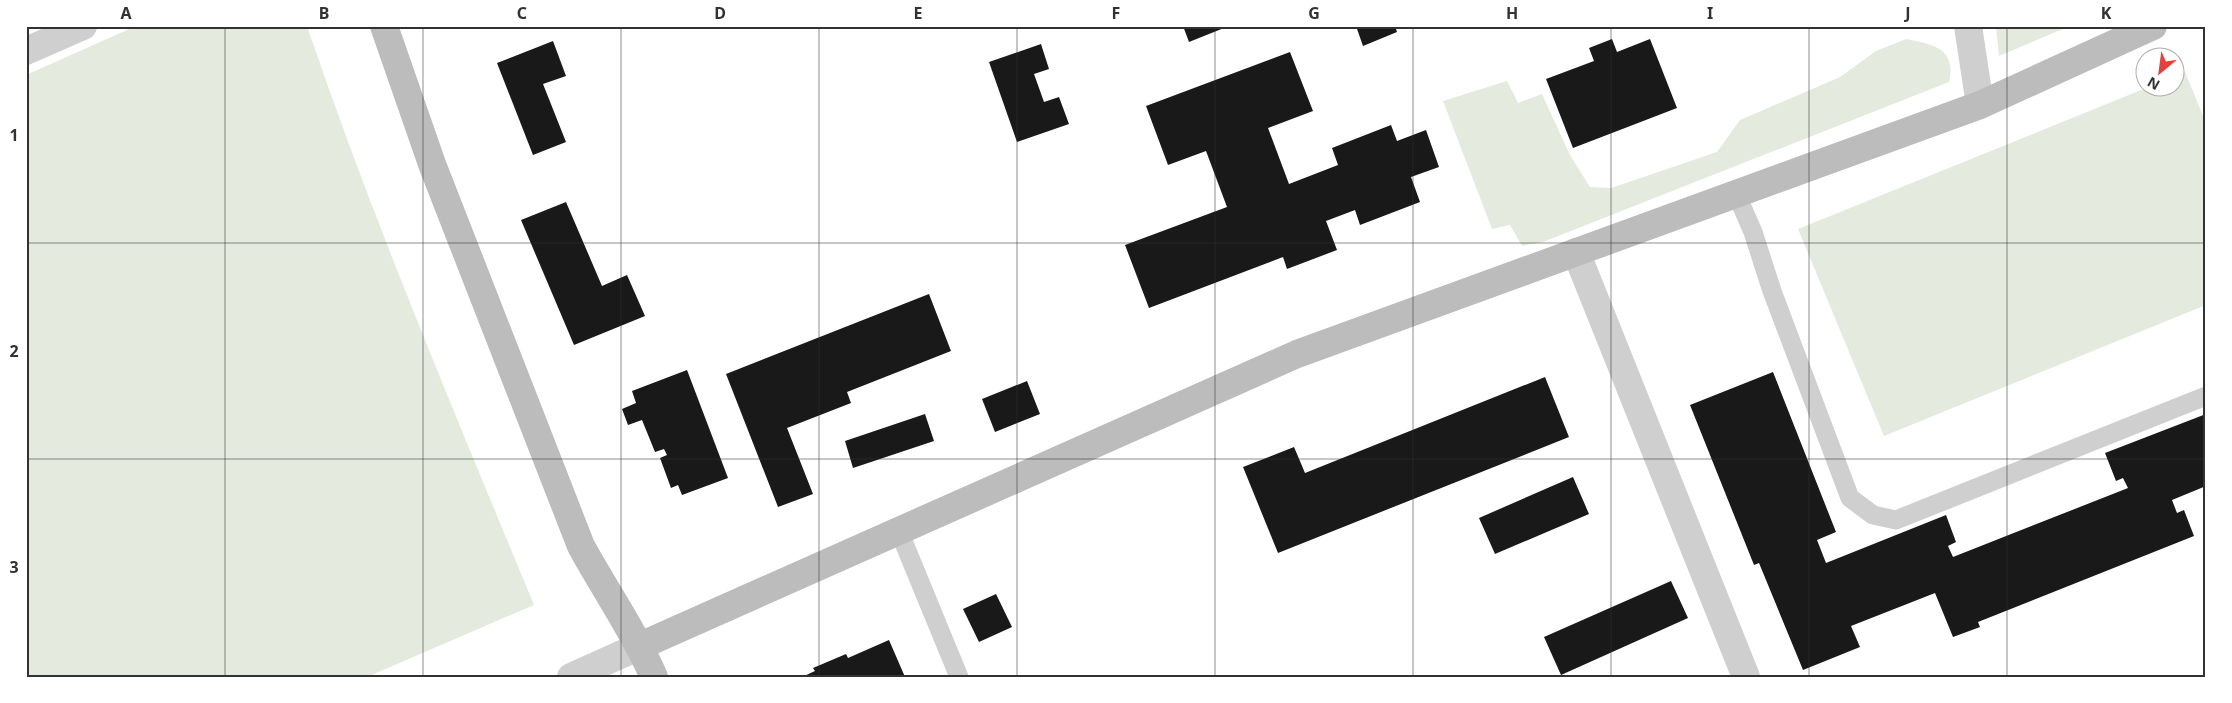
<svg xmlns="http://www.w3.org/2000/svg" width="2232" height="703" font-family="'Noto Sans',sans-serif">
<rect width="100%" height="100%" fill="#fff"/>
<g fill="#e4ebde">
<path d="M136,26H307C374,223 455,414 534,605L367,677H26V75Z"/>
<path d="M1996,26H2070L1999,56Z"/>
<path d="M1906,39C1932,44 1957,48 1949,82L1543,242L1522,246L1510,225L1492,229L1443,101L1507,81L1518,103L1542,94L1570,155L1590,187L1611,188L1717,152L1740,120L1840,77L1876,51Z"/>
<path d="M2185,72L2206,123V305L1884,436L1798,229L2146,88H2174L2175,76Z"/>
</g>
<g fill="#191919">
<path d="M1183,26H1229L1189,42Z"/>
<path d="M1356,26H1395L1397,32L1363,46Z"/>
<path d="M1612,39L1617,52L1650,39L1677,108L1573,148L1546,79L1594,61L1589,48Z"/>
<path d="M553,41L566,76L543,84L566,142L533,155L497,63Z"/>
<path d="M1041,44L1049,69L1034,74L1044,102L1059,97L1069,124L1017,142L989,62Z"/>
<path d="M1290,52L1313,111L1268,128L1289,184L1338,165L1332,148L1391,125L1397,141L1426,130L1439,167L1411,177L1420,202L1360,225L1355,210L1326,221L1337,250L1287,269L1283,257L1149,308L1125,245L1227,207L1206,151L1168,165L1146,106Z"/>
<path d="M566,202L602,286L627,275L645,316L574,345L521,220Z"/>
<path d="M929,294L951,351L847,392L851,403L787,428L813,494L778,507L726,374Z"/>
<path d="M687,370L728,478L682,495L678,485L671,488L660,458L667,455L664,449L655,452L642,420L628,425L622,409L636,403L632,391Z"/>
<path d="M1773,372L1836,532L1817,540L1826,563L1946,515L1956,542L1948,546L1953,557L2128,488L2123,478L2116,481L2105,453L2206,414V486L2172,500L2177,513L2184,510L2194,536L1978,622L1980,627L1953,637L1935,593L1851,626L1860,647L1803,670L1759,563L1754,565L1690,405Z"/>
<path d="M1545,377L1569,437L1278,553L1243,467L1294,447L1305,473Z"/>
<path d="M1027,381L1040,414L995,432L982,399Z"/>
<path d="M925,414L934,441L853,468L845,441Z"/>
<path d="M1573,477L1589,514L1495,554L1479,518Z"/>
<path d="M1671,581L1688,618L1561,675L1544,637Z"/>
<path d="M996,594L1012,627L979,642L963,609Z"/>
<path d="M889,640L905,677H802L815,671L813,668L846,654L848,658Z"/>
</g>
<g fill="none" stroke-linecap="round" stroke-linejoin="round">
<g stroke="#cfcfcf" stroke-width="19">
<path d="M1736,193L1753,232L1772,291L1850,498L1873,515L1896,520L2206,396"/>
<path d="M899,531L959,677"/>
</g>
<g stroke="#cfcfcf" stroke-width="28">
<path d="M1968,26L1980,105"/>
<path d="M26,51L83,26"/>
<path d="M1576,252L1746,677"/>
<path d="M571,677L640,646"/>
</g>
<g stroke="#bcbcbc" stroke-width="28">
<path d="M384,26L432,164L581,546C605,590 634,631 654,677"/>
<path d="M640,646L1297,354L1980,105L2153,26"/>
</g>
</g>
<path fill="none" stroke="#323232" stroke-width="1" stroke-opacity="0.55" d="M225,26V677M423,26V677M621,26V677M819,26V677M1017,26V677M1215,26V677M1413,26V677M1611,26V677M1809,26V677M2007,26V677M26,243H2206M26,459H2206"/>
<rect width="2232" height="703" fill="none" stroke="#ffffff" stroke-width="55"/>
<g transform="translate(2160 72) rotate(209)"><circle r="24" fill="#ffffff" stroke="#adadad"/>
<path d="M0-4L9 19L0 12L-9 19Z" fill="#e1433c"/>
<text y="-8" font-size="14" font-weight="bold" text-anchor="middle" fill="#323232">N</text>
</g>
<rect x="28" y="28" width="2176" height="648" fill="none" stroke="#323232" stroke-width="2"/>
<g font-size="16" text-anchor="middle" font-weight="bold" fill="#323232">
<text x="126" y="19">A</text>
<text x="324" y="19">B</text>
<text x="522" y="19">C</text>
<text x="720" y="19">D</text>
<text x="918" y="19">E</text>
<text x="1116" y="19">F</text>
<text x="1314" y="19">G</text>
<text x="1512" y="19">H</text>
<text x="1710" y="19">I</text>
<text x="1908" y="19">J</text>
<text x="2106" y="19">K</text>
<text x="14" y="141">1</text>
<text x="14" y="357">2</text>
<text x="14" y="573">3</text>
</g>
</svg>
